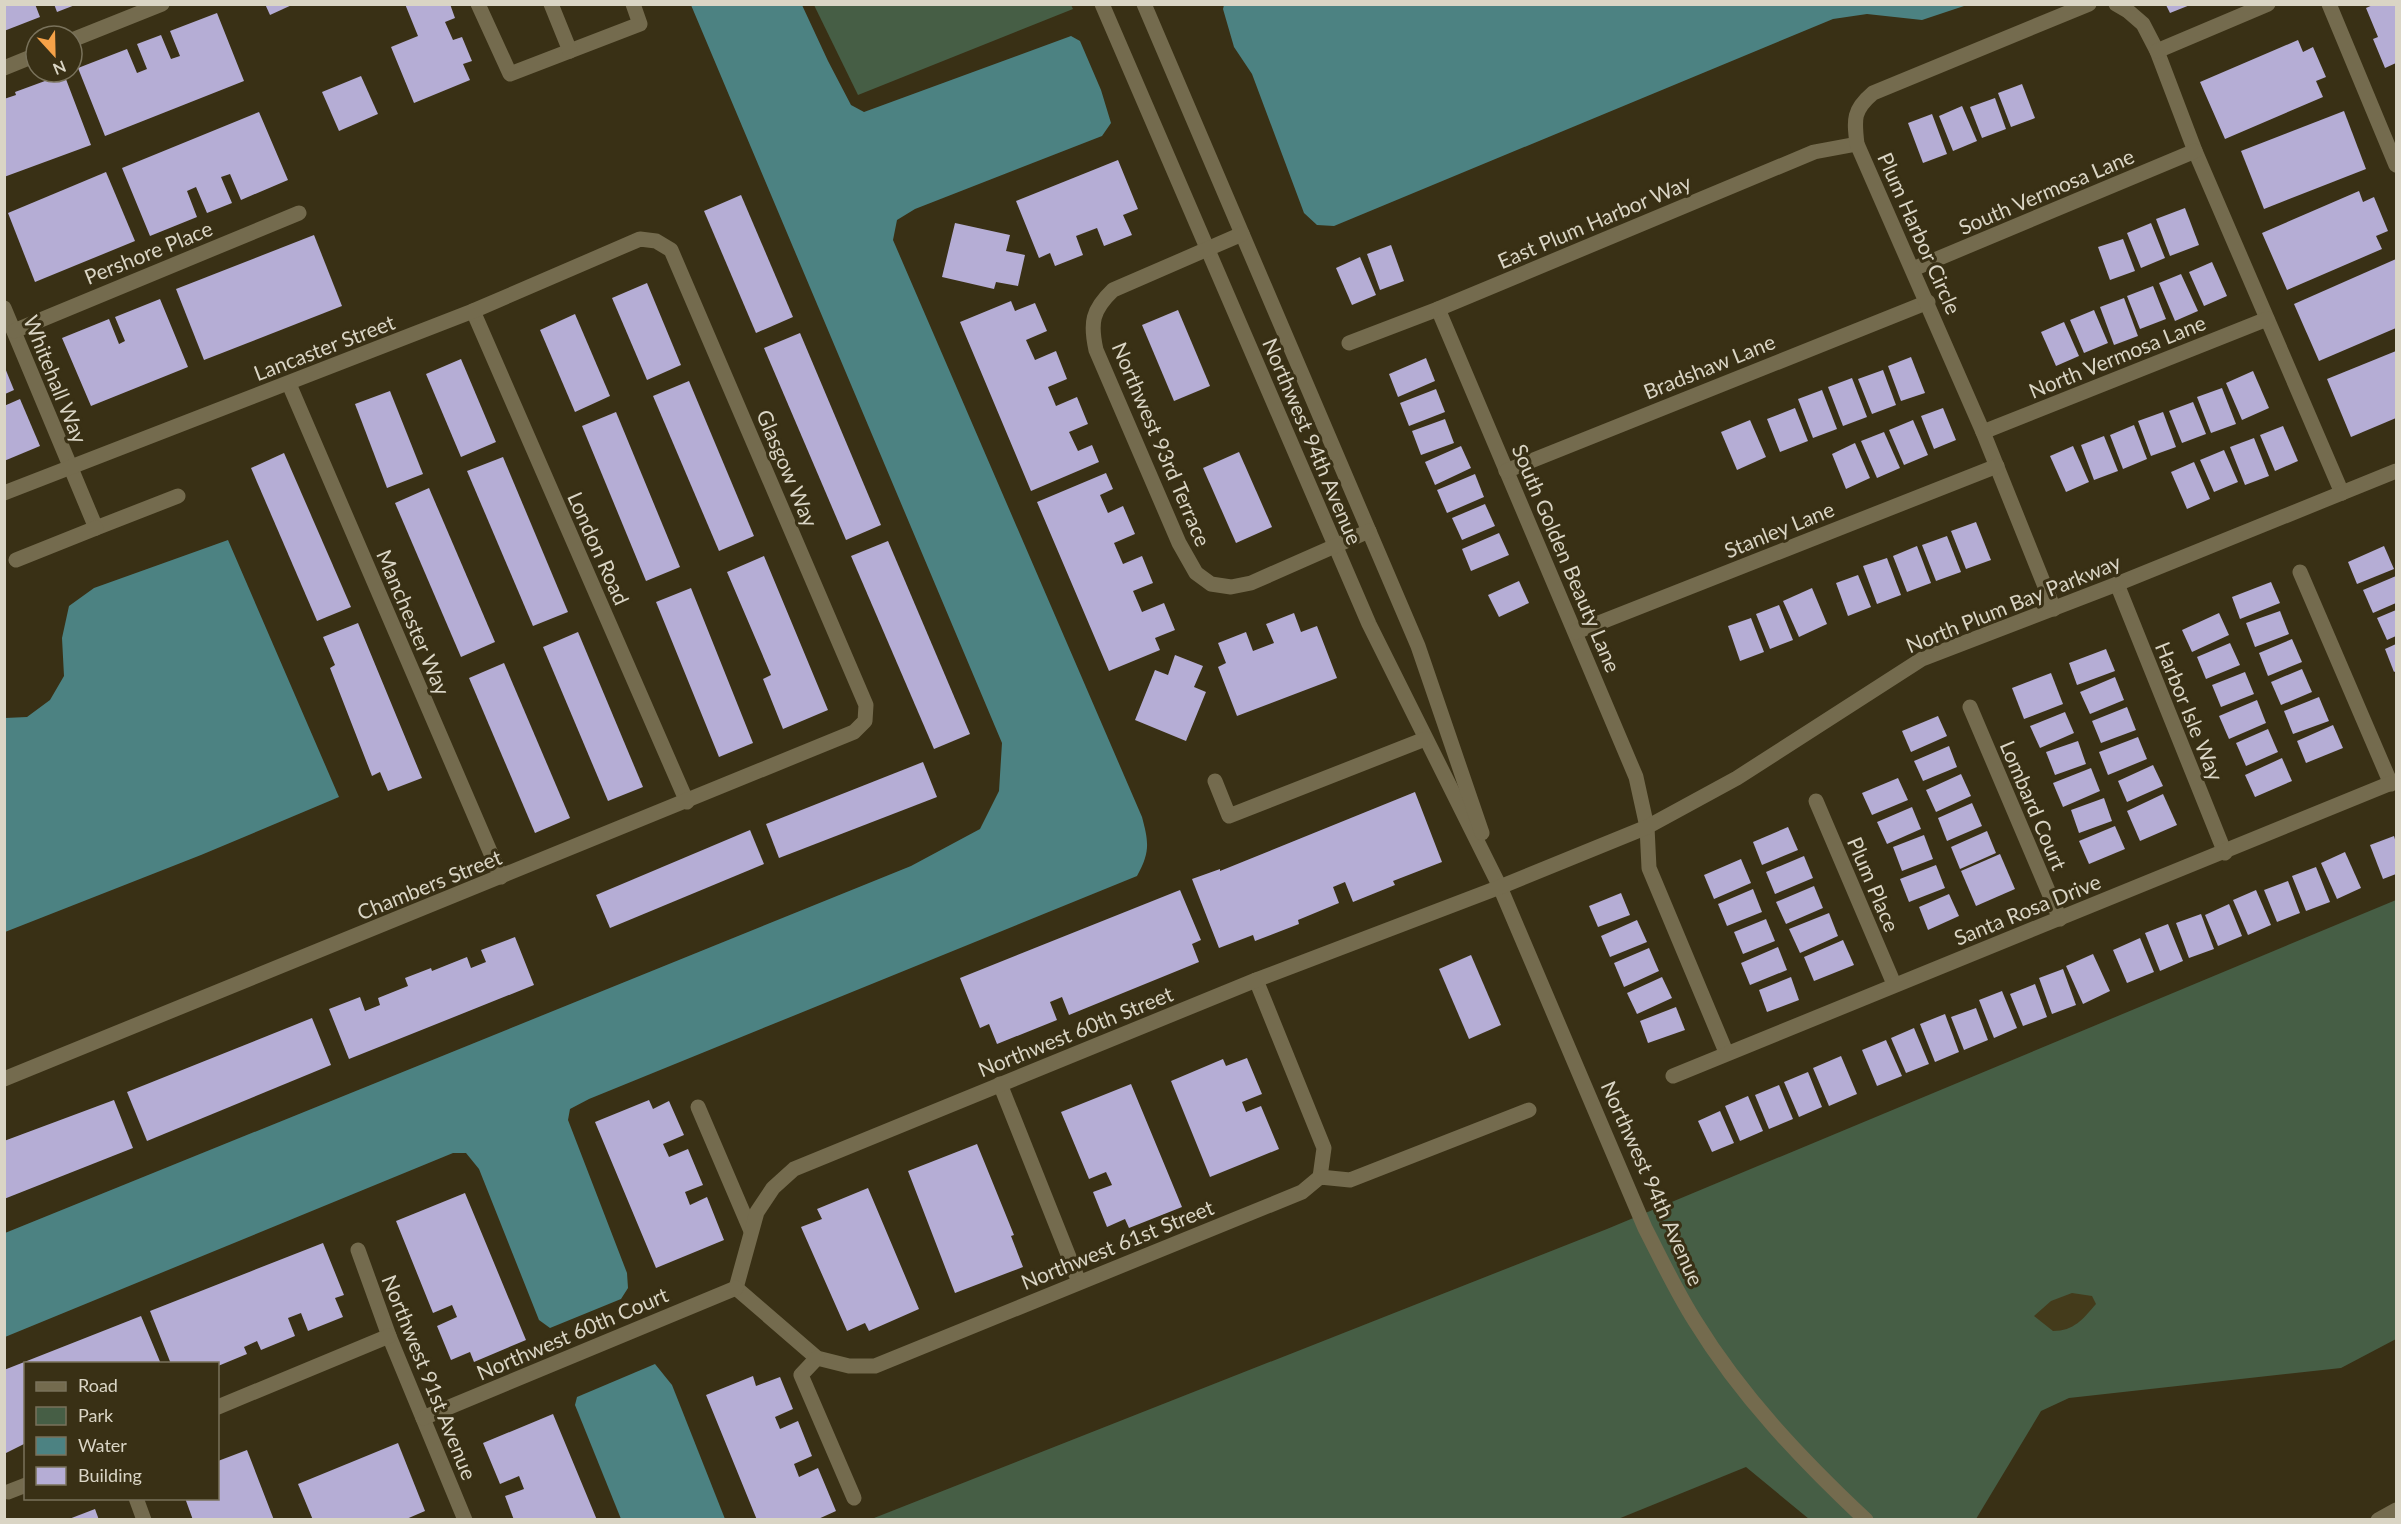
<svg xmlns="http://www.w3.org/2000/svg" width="2401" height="1524" font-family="Lato,sans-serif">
<rect width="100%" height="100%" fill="#393015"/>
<g fill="#465e45">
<path d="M1071,5L1073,9L858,95L814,5Z"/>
<path d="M2396,900V1339L2341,1368L2069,1398L2041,1411L1976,1519H1809L1746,1467L1618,1519L869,1520L1607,1229Z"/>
</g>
<path fill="#443b1b" d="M2072,1293L2092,1296L2096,1304C2083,1319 2074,1331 2053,1331L2034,1316L2051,1301Z"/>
<g fill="#4c8282">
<path d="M691,5H802L828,61L851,105L864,112L1071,36L1080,41L1101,90L1111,123L1102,136L915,209L897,220L893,240L1142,817C1149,843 1150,852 1137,876L589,1099L570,1109L568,1120L627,1273L628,1288L621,1299L550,1328L539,1320L479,1169L466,1153H453L5,1337V1233L911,866L980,829L999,791L1002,743Z"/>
<path d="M1224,5V4L1967,5L1922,20L1867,14L1833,19L1334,226L1317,225L1304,213L1252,74L1234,47L1223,9Z"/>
<path d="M228,540L339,797L201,855L5,932V718L27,717L50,700L64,676L62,638L69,606L94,588Z"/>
<path d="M655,1364L672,1385L725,1519H621L575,1405L577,1397Z"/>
</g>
<g fill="#b5add5">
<path d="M4,4H35L40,17L4,31Z"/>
<path d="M54,4H74L75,5L57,12Z"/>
<path d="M265,4H294L270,15Z"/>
<path d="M405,4H450L455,18L445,22L453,40L462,37L472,61L463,64L470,80L414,103L391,47L418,36Z"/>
<path d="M2375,4H2396V63L2385,68L2373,39L2378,37L2366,8Z"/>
<path d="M2166,5H2190L2170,13Z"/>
<path d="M217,13L244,81L105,136L78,68L127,49L137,73L147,69L137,44L161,35L171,59L180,56L170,31Z"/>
<path d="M2298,40L2303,52L2313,47L2326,77L2316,81L2323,97L2225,139L2200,82Z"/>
<path d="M64,74L91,145L4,177V99L16,95L15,92Z"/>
<path d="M361,76L378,114L339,131L322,92Z"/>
<path d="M2022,84L2035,118L2011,127L1998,93Z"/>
<path d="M1995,98L2006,129L1982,138L1970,107Z"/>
<path d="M1962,106L1977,141L1953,151L1939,116Z"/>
<path d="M2344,111L2366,169L2264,209L2241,151Z"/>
<path d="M259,112L288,180L241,200L230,174L221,177L232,203L207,213L196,187L187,191L197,217L150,236L122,168Z"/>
<path d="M1932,114L1947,154L1923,163L1908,123Z"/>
<path d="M1118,160L1138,209L1123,215L1132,235L1104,246L1097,228L1076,236L1083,255L1055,266L1050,253L1039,258L1016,201Z"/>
<path d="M106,172L135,241L35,282L8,213Z"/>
<path d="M2359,191L2363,202L2374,197L2388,231L2376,236L2382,249L2287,290L2262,233Z"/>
<path d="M741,195L793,317L756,333L704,211Z"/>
<path d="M2185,208L2199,245L2170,256L2156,219Z"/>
<path d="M955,223L1010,235L1006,251L1025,255L1018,286L996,282L994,289L942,277Z"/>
<path d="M2151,223L2165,258L2141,268L2127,233Z"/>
<path d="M314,235L342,306L204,360L176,289Z"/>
<path d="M2123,239L2135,271L2110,280L2098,247Z"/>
<path d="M1391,245L1404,281L1380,290L1367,254Z"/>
<path d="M1360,257L1376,295L1352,305L1336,268Z"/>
<path d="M2396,259V328L2319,361L2294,304Z"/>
<path d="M2212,262L2227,296L2204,306L2189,272Z"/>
<path d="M2181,274L2198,311L2175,321L2159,283Z"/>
<path d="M647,283L681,365L647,380L612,298Z"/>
<path d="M2153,286L2166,319L2140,329L2127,296Z"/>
<path d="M2124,298L2138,336L2114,345L2100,307Z"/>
<path d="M160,299L188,367L91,406L62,338L109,319L119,344L125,341L115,317Z"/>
<path d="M1011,301L1015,311L1035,303L1047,331L1026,340L1035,360L1056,351L1067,379L1048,387L1056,406L1077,397L1088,424L1069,432L1078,451L1092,445L1099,462L1031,491L960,322Z"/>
<path d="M1178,310L1210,386L1174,401L1142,325Z"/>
<path d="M2094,310L2108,343L2084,353L2070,320Z"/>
<path d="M575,314L610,396L575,412L540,330Z"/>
<path d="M2064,322L2079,356L2056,366L2041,332Z"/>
<path d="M800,333L881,525L846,540L764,348Z"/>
<path d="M2396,351V418L2351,437L2327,379Z"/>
<path d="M1911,357L1925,393L1901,401L1888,366Z"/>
<path d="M1426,358L1435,381L1398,397L1389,374Z"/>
<path d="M461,359L496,442L461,457L426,374Z"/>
<path d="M5,368L14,390L5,394Z"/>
<path d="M1883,370L1896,405L1872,414L1858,379Z"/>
<path d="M2253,371L2269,408L2242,420L2226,383Z"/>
<path d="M1852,378L1867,417L1843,426L1828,387Z"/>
<path d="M689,381L754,536L719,551L653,396Z"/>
<path d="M2222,388L2236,424L2211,433L2197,397Z"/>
<path d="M1436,389L1445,412L1409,426L1400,403Z"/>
<path d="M1822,390L1837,429L1813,438L1798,399Z"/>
<path d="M390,391L423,474L387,488L355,404Z"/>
<path d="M20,399L40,446L4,461V406Z"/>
<path d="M2193,402L2206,434L2182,443L2169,411Z"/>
<path d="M1795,408L1808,441L1780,452L1767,419Z"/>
<path d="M1943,408L1956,440L1934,449L1921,416Z"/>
<path d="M616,412L680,567L646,581L582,426Z"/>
<path d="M2163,412L2176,447L2151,456L2138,421Z"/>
<path d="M1445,419L1454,443L1421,455L1412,431Z"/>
<path d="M1750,420L1766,457L1737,470L1721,432Z"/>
<path d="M1913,420L1928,455L1904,465L1889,430Z"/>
<path d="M2134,425L2147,459L2123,469L2110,435Z"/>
<path d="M2283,426L2298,461L2275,471L2260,435Z"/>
<path d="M1884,432L1900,468L1877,478L1861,441Z"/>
<path d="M2104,436L2118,471L2094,480L2081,445Z"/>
<path d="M2254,438L2269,476L2245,485L2230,447Z"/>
<path d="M1855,443L1870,478L1846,489L1832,454Z"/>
<path d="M1461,446L1471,468L1435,485L1425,462Z"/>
<path d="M2073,446L2089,482L2066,492L2050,456Z"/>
<path d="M2224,450L2238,482L2214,492L2200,460Z"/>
<path d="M1239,452L1272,527L1236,543L1203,468Z"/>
<path d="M284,453L351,607L317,621L251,468Z"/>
<path d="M503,457L568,612L533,626L467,471Z"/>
<path d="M2194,462L2210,499L2187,509L2171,472Z"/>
<path d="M1106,473L1113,489L1100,495L1108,513L1123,506L1135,534L1114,543L1123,564L1142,556L1153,583L1133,591L1142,612L1164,603L1175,630L1155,638L1160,650L1109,671L1037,502Z"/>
<path d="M1475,474L1484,497L1447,513L1437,490Z"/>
<path d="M429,488L495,642L461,657L395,503Z"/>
<path d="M1485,504L1495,526L1462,540L1452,518Z"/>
<path d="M1976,522L1991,560L1966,569L1951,531Z"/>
<path d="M1499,533L1509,555L1471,571L1462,549Z"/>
<path d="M1947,536L1961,572L1936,581L1922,545Z"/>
<path d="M888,541L970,734L934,749L851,556Z"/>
<path d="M1917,546L1931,583L1907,592L1893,556Z"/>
<path d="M2384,546L2394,569L2357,584L2348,562Z"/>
<path d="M764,556L828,710L783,729L763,679L771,675L727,572Z"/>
<path d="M1887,558L1901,595L1877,604L1863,566Z"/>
<path d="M1858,575L1871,607L1848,616L1836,583Z"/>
<path d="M2396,576V603L2373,613L2363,590Z"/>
<path d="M1519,581L1529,603L1499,617L1488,595Z"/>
<path d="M2271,582L2280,603L2240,619L2232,597Z"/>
<path d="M691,588L753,743L719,757L656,602Z"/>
<path d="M1812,588L1827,624L1799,637L1783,601Z"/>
<path d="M1779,605L1793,640L1770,649L1756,614Z"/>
<path d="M2396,610V636L2387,640L2377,618Z"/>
<path d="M2280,611L2289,634L2255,647L2246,623Z"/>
<path d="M1294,613L1301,632L1317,626L1337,678L1237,716L1218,667L1226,663L1218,643L1246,632L1253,651L1274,643L1266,624Z"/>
<path d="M2219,613L2229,635L2192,652L2182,630Z"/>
<path d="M1751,618L1764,652L1740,661L1728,626Z"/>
<path d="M358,623L422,778L388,791L380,772L372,776L330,668L335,665L323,637Z"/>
<path d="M578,632L643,787L608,801L543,647Z"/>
<path d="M2292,639L2302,662L2268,676L2259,653Z"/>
<path d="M2230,643L2240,665L2206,679L2197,657Z"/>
<path d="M2396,644V671L2394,672L2385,649Z"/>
<path d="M2106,649L2115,671L2077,685L2069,663Z"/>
<path d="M1175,655L1203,666L1194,687L1206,692L1186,741L1135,720L1155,670L1168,675Z"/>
<path d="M504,663L570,818L535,833L469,678Z"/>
<path d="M2302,669L2312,692L2281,705L2271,682Z"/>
<path d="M2245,672L2254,694L2221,707L2212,685Z"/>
<path d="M2051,673L2063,704L2024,719L2012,688Z"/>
<path d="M2115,677L2124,700L2090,714L2080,692Z"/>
<path d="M2319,697L2329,721L2293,734L2284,711Z"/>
<path d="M2257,700L2266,723L2229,739L2219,716Z"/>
<path d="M2127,707L2136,730L2101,743L2092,721Z"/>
<path d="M2065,712L2074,733L2040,748L2030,726Z"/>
<path d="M1938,716L1947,736L1911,752L1902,731Z"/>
<path d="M2333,725L2343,748L2306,763L2297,741Z"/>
<path d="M2268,729L2278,752L2246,766L2236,743Z"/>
<path d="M2138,737L2147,759L2108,775L2099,752Z"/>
<path d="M2078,741L2086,764L2055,775L2046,752Z"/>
<path d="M1949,746L1957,767L1923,781L1914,761Z"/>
<path d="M2282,758L2292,781L2255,797L2245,775Z"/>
<path d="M923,762L937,797L779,858L766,824Z"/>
<path d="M2153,765L2163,786L2127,802L2118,781Z"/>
<path d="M2091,768L2100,791L2063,807L2053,783Z"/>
<path d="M1961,774L1971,796L1936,812L1926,790Z"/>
<path d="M1898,778L1908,800L1872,815L1862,793Z"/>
<path d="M1415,792L1442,862L1393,881L1395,885L1353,902L1345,882L1333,887L1339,903L1298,920L1299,924L1255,941L1253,935L1219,948L1192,879L1220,869V871Z"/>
<path d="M2163,794L2177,825L2140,841L2127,811Z"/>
<path d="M2104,798L2112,821L2079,833L2071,810Z"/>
<path d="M1972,803L1982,826L1947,841L1938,818Z"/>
<path d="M1912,807L1921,829L1887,844L1877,822Z"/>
<path d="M2115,826L2125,849L2089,864L2079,841Z"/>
<path d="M1788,827L1798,850L1762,865L1753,842Z"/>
<path d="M750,830L764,864L610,928L596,895Z"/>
<path d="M1987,831L1996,853L1960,869L1951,847Z"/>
<path d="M1924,835L1933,859L1902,871L1893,847Z"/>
<path d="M2394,836L2396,843V874L2383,879L2370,845Z"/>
<path d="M2345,852L2361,888L2337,899L2321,863Z"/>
<path d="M2000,854L2015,889L1976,906L1961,871Z"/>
<path d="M1804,856L1813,878L1775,894L1766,872Z"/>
<path d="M1741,859L1751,883L1714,899L1704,875Z"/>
<path d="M1936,865L1945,888L1909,902L1900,879Z"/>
<path d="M2316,867L2330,902L2306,911L2292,876Z"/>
<path d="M2288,881L2300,913L2277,922L2264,890Z"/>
<path d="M1814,886L1823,908L1786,924L1776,902Z"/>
<path d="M1753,889L1762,912L1727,926L1718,904Z"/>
<path d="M1180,890L1201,940L1192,944L1199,962L1069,1015L1062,997L1050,1002L1057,1020L997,1044L989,1024L980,1028L960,978Z"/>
<path d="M2256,890L2271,925L2248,935L2233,900Z"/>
<path d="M1621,893L1630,915L1598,927L1589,906Z"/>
<path d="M1949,894L1959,916L1928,930L1919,907Z"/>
<path d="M2229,904L2242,936L2218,946L2205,915Z"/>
<path d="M1829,913L1838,936L1800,953L1789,929Z"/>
<path d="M2201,914L2214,949L2189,958L2176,923Z"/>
<path d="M1766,919L1775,941L1743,954L1734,932Z"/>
<path d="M1637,920L1647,942L1610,957L1601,936Z"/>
<path d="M2168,924L2183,961L2160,971L2145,933Z"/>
<path d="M515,937L534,985L349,1059L329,1009L360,997L365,1011L380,1005L378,998L408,986L405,978L431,968L432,971L467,957L471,968L486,962L481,950Z"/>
<path d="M2140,938L2154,972L2127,983L2113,950Z"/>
<path d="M1843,940L1854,965L1814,981L1804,957Z"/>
<path d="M1778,947L1787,970L1750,985L1741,963Z"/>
<path d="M1649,948L1659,971L1624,987L1614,963Z"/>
<path d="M2093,954L2110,991L2083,1004L2066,966Z"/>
<path d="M1471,955L1501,1025L1469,1039L1439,969Z"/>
<path d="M2063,969L2076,1005L2052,1014L2039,978Z"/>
<path d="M1662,977L1672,998L1637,1014L1627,993Z"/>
<path d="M1791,977L1799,1000L1767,1012L1759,990Z"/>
<path d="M2035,984L2047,1017L2023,1026L2010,994Z"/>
<path d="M2002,991L2017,1028L1994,1038L1979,1000Z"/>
<path d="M1676,1007L1685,1030L1648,1043L1640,1021Z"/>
<path d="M1976,1008L1988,1040L1964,1050L1951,1017Z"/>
<path d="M1945,1014L1959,1052L1935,1062L1920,1024Z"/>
<path d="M312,1018L331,1065L147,1141L127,1092Z"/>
<path d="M1914,1028L1929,1064L1906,1073L1891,1038Z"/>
<path d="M1886,1040L1902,1076L1877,1086L1862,1050Z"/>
<path d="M1841,1056L1857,1094L1829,1106L1813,1068Z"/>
<path d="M1247,1058L1262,1094L1242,1102L1246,1112L1261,1106L1279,1149L1210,1177L1171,1081L1223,1059L1226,1066Z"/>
<path d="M1808,1072L1822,1107L1799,1117L1784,1082Z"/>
<path d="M1131,1084L1182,1207L1129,1228L1125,1219L1107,1227L1093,1192L1112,1185L1106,1172L1089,1179L1061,1112Z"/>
<path d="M1779,1085L1793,1119L1769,1129L1755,1095Z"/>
<path d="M1748,1096L1763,1131L1740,1141L1725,1106Z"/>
<path d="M114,1100L133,1148L4,1199V1141Z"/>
<path d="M649,1100L653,1109L669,1101L684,1135L663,1144L669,1157L688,1149L703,1185L685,1192L690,1205L707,1197L724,1240L656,1268L595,1122Z"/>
<path d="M1720,1111L1734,1143L1712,1152L1698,1121Z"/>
<path d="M977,1144L1014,1235L1011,1236L1023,1267L955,1293L908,1171Z"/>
<path d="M868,1188L919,1309L869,1331L865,1323L847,1331L801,1227L822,1219L817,1209Z"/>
<path d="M465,1193L526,1340L474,1362L470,1352L451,1360L437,1326L457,1317L452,1305L433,1313L396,1221Z"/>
<path d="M323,1243L344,1295L335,1298L343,1317L308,1331L301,1313L288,1318L295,1336L261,1350L257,1341L244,1347L247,1354L218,1366V1364H171L150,1311Z"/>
<path d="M141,1316L161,1364H26V1443L4,1454V1370Z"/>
<path d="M753,1376L756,1386L780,1377L793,1409L775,1417L780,1429L798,1421L812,1456L794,1464L799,1477L818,1468L836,1511L816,1520H757L706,1395Z"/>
<path d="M553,1414L597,1520H514L505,1496L524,1489L519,1476L500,1484L483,1443Z"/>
<path d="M398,1443L425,1511L404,1520H313L298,1484Z"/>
<path d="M247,1450L274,1520H193L185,1498H218V1461Z"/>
<path d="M95,1509L99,1520H69V1519Z"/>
</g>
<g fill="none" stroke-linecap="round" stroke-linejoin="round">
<g stroke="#746b4e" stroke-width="15">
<path d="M478,4L510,74L640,24L633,4"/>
<path d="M551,4L570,51"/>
<path d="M1102,4L1369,624L1500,887L1645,1228C1661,1259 1676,1291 1695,1321C1741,1396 1802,1460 1866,1520"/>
<path d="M1144,4L1418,646L1482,833"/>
<path d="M2116,4L2128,11L2143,24L2157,51L2195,151L2342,493"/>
<path d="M2329,4L2396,165"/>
<path d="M72,40L162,4"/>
<path d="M2157,51L2268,4"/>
<path d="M4,68L36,55"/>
<path d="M1242,234L1113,290C1092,310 1090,323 1096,350L1179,543L1196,573L1211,584L1231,587L1251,583L1369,531"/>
<path d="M1913,269L2195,151"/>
<path d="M4,308L96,528L178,496"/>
<path d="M1438,309L1636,777L1647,827L1649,868L1726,1052"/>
<path d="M473,311L687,802"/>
<path d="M14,331L299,213"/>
<path d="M1349,343L1438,309L1814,152L1857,144"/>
<path d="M289,384L501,877"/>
<path d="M1983,432L2267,319"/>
<path d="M1506,471L1928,302"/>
<path d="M4,493L473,311L640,239L656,241L671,250L866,705L865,721L854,732L4,1079"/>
<path d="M16,560L96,528"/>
<path d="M2300,572L2391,784"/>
<path d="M2117,584L2225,853"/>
<path d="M2054,609L1983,432L1857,144C1854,119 1853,110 1873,93L2089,4"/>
<path d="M1576,632L1997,466"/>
<path d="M1970,707L2060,919"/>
<path d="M1215,781L1229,816L1425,739"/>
<path d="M1816,801L1894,984"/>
<path d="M1256,980L1324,1148L1320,1177"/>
<path d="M1673,1076L2396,781"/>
<path d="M1000,1084L1079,1282"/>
<path d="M698,1107L751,1231"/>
<path d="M358,1250L389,1336L465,1520"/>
<path d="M736,1288L757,1212L773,1188L794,1169L1256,980L1500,887L1647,827L1737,778L1922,659L2117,584L2396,471"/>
<path d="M736,1288L817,1358L849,1366H875L1302,1192L1320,1177L1350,1180L1529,1110"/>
<path d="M817,1358L801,1375L854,1498"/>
<path d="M218,1407L389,1336"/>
<path d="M423,1418L736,1288"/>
<path d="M8,1492L26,1485"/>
<path d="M136,1498L144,1520"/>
<path d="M2378,1520L2396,1510"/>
</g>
</g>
<g text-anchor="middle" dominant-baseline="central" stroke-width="6" stroke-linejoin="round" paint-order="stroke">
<g font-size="21" fill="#dad5c5" stroke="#393015">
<text transform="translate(2046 191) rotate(-23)">South Vermosa Lane</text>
<text transform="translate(1594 221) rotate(-23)">East Plum Harbor Way</text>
<text transform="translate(1920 233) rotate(66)">Plum Harbor Circle</text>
<text transform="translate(148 252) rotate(-22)">Pershore Place</text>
<text transform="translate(324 347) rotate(-21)">Lancaster Street</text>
<text transform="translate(2117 356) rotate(-22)">North Vermosa Lane</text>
<text transform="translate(1709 366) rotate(-22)">Bradshaw Lane</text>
<text transform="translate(56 379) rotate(68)">Whitehall Way</text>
<text transform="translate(1313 441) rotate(67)">Northwest 94th Avenue</text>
<text transform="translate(1162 444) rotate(67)">Northwest 93rd Terrace</text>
<text transform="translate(788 468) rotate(67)">Glasgow Way</text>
<text transform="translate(1779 529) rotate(-22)">Stanley Lane</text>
<text transform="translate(599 548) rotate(66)">London Road</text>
<text transform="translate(1567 558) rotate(67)">South Golden Beauty Lane</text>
<text transform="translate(2013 603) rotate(-22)">North Plum Bay Parkway</text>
<text transform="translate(414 622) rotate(67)">Manchester Way</text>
<text transform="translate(2190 711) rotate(68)">Harbor Isle Way</text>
<text transform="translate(2034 805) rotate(67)">Lombard Court</text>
<text transform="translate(429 884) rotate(-22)">Chambers Street</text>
<text transform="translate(1874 884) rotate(67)">Plum Place</text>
<text transform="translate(2027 909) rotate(-22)">Santa Rosa Drive</text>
<text transform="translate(1075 1031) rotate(-22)">Northwest 60th Street</text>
<text transform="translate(1653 1183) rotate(66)">Northwest 94th Avenue</text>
<text transform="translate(1117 1244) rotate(-22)">Northwest 61st Street</text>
<text transform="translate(572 1333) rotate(-23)">Northwest 60th Court</text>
<text transform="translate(430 1377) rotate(68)">Northwest 91st Avenue</text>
</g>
</g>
<rect width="2401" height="1524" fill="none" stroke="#dad5c5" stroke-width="12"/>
<rect x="24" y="1362" width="195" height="138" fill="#393015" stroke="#79725b" stroke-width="1.5"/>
<rect x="36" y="1382" width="30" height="9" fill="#746b4e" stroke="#79725b" stroke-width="1.5"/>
<text x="78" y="1392" font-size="18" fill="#dad5c5">Road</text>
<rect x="36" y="1407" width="30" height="18" fill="#465e45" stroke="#79725b" stroke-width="1.5"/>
<text x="78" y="1422" font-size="18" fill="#dad5c5">Park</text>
<rect x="36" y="1437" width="30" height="18" fill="#4c8282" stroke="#79725b" stroke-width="1.5"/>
<text x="78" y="1452" font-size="18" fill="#dad5c5">Water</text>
<rect x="36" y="1467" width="30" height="18" fill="#b5add5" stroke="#79725b" stroke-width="1.5"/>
<text x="78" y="1482" font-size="18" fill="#dad5c5">Building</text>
<g transform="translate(54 54) rotate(158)"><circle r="28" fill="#393015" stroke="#79725b" stroke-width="1.5"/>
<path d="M0-4.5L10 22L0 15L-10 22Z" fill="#f6a248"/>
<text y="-9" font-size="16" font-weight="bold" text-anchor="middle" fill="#dad5c5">N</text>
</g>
</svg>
